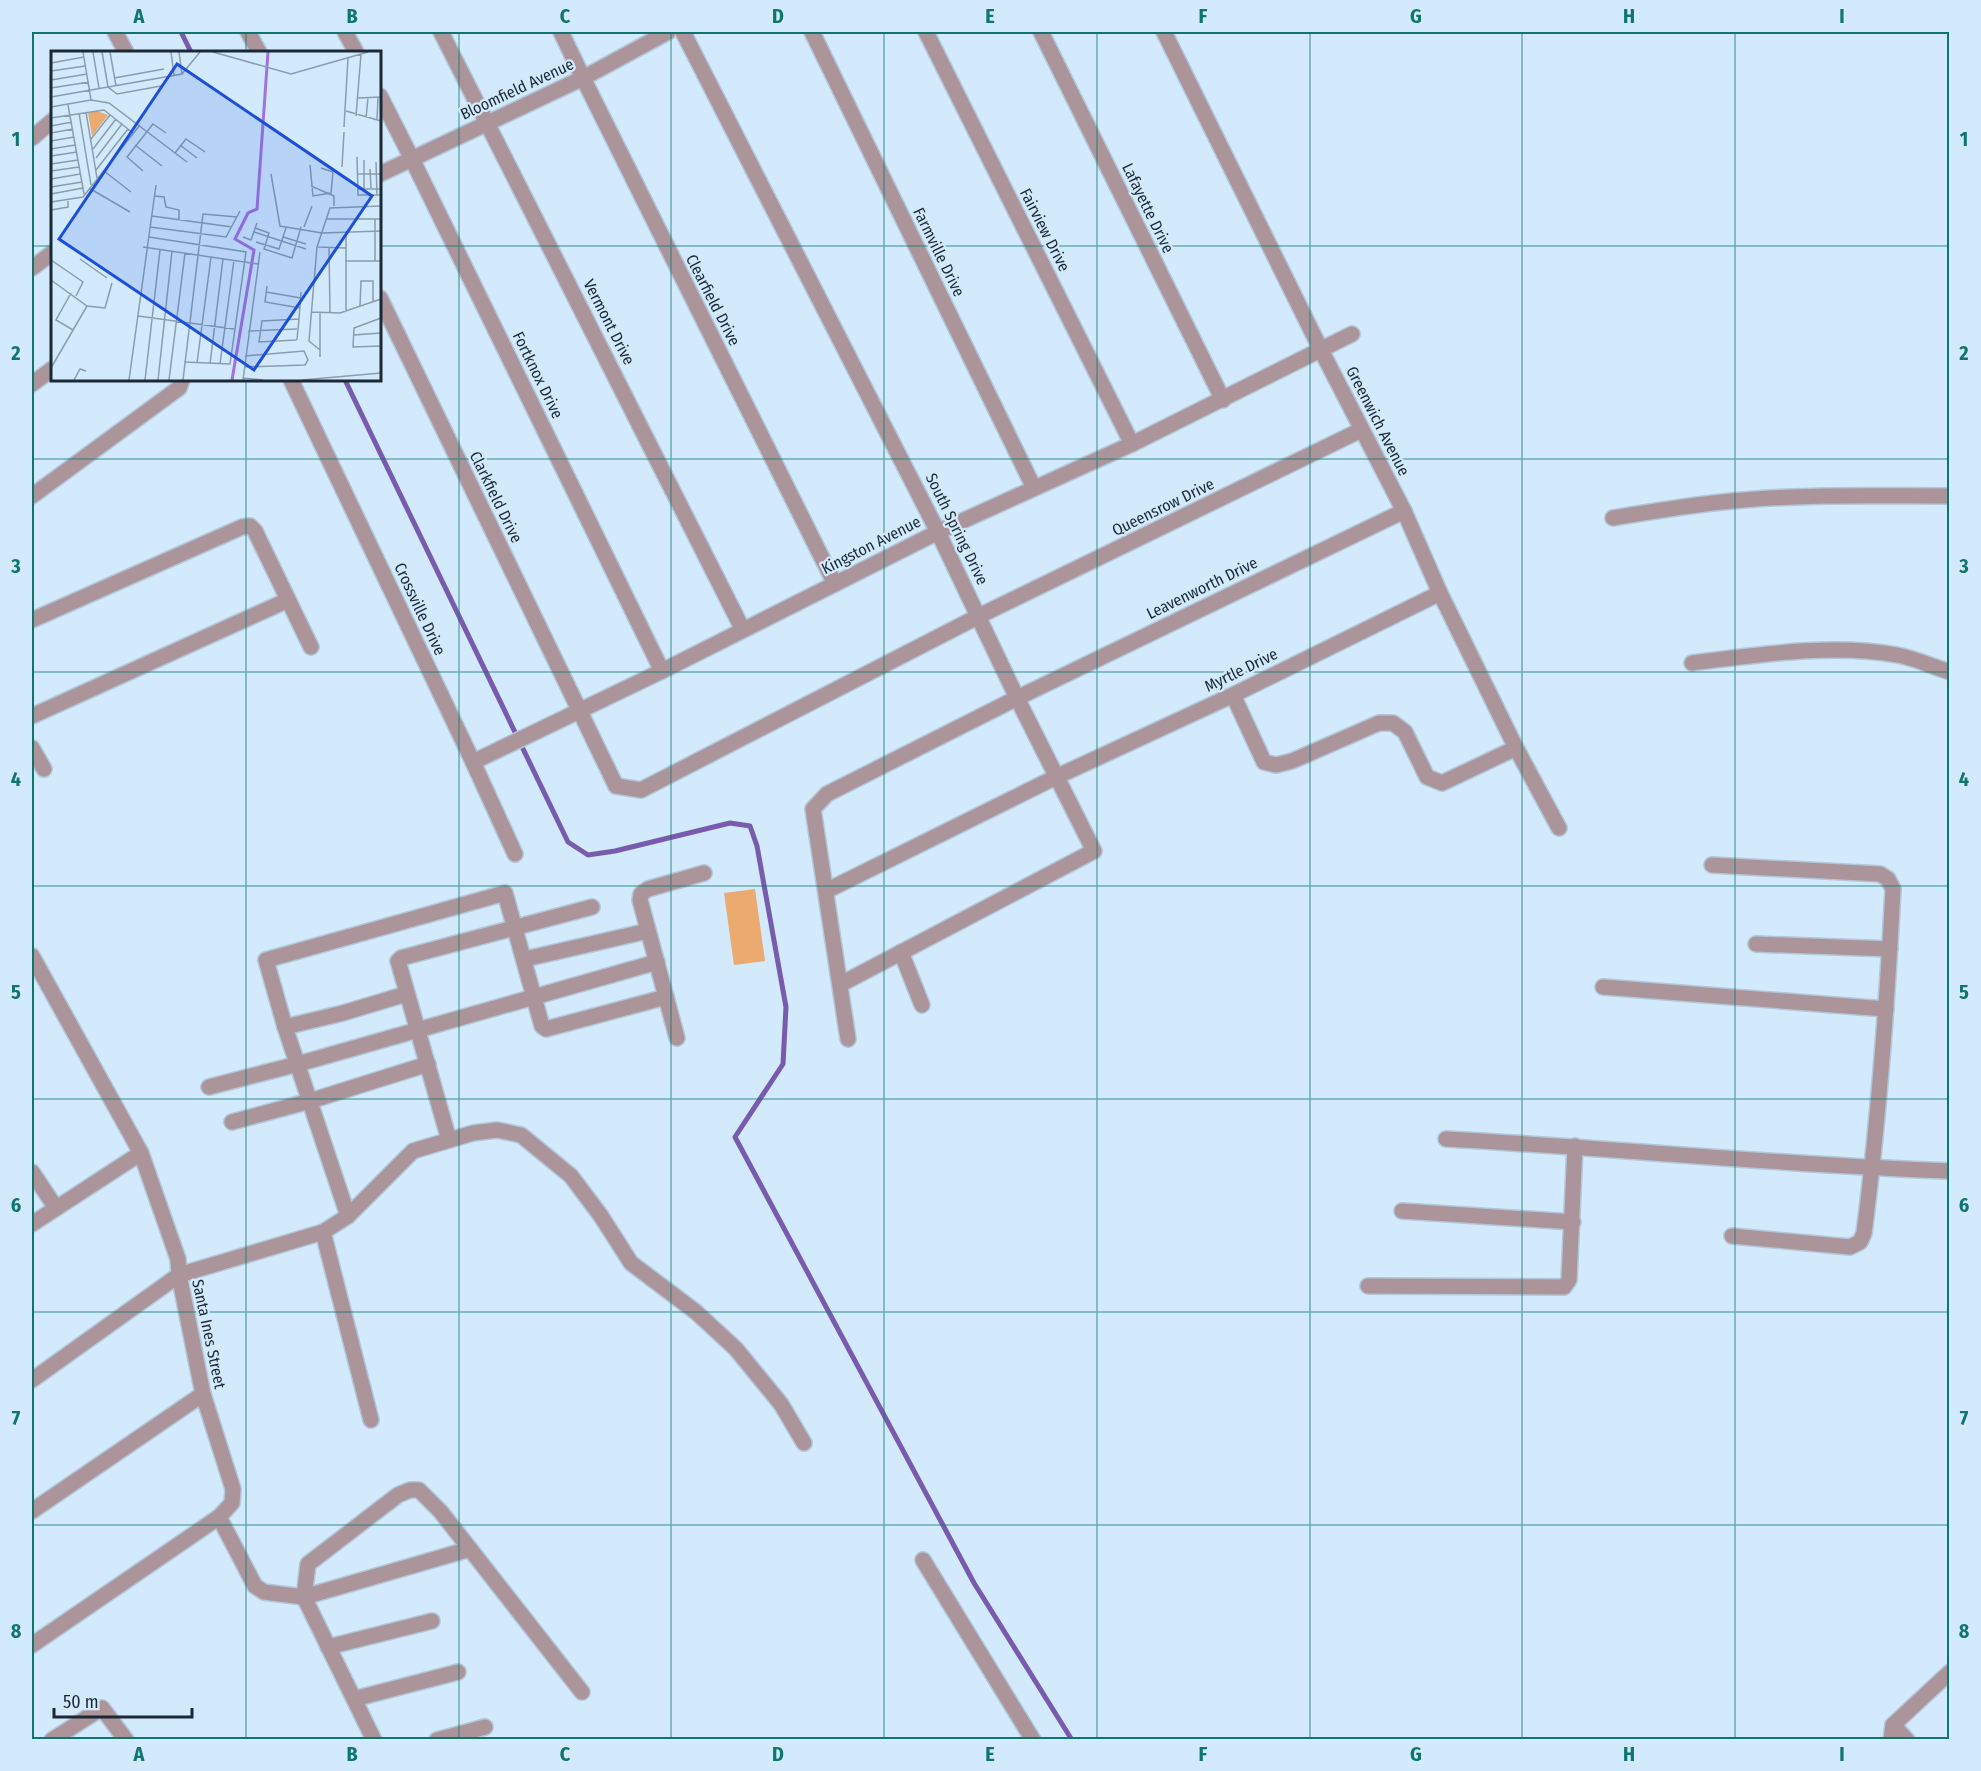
<svg xmlns="http://www.w3.org/2000/svg" width="1981" height="1771" font-family="'Fira Sans Condensed',sans-serif">
<rect width="100%" height="100%" fill="#d3eafd"/>
<path fill="#ebaa6f" d="M755,889L765,961L734,965L724,893Z"/>
<g fill="none" stroke-linecap="round" stroke-linejoin="round">
<g stroke="#785bad" stroke-width="5">
<path d="M181,32L191,52"/>
<path d="M345,380L568,842L588,855L615,851L730,823L750,826L757,846L786,1007L783,1064L735,1137L974,1583L1072,1740"/>
</g>
<defs>
<g id="minor">
<path d="M115,32L126,52"/>
<path d="M248,32L259,52"/>
<path d="M345,32L356,52"/>
<path d="M441,32L743,630"/>
<path d="M561,32L583,78L835,584"/>
<path d="M683,32L938,532L1017,698L1094,851L841,984"/>
<path d="M812,32L1034,488"/>
<path d="M926,32L1132,444"/>
<path d="M1041,32L1223,400"/>
<path d="M1164,32L1321,350L1404,511L1440,593L1516,748L1559,828"/>
<path d="M380,96L412,159L662,671"/>
<path d="M32,138L52,121"/>
<path d="M380,174L583,78L668,32"/>
<path d="M32,268L52,253"/>
<path d="M380,298L616,786L641,790L979,616L1361,430"/>
<path d="M291,380L473,762L515,854"/>
<path d="M32,384L52,369"/>
<path d="M32,496L179,388L182,380"/>
<path d="M1613,518C1656,511 1700,503 1744,500C1812,494 1881,496 1950,496"/>
<path d="M32,620L242,527L250,526L255,531L311,647"/>
<path d="M1692,663C1757,655 1833,643 1897,655C1915,658 1933,667 1950,672"/>
<path d="M1233,695L1264,762L1276,765L1292,761L1379,723H1393L1405,732L1427,777L1442,783L1516,748"/>
<path d="M32,716L288,600"/>
<path d="M32,748L44,769"/>
<path d="M473,762L662,671L938,532L1132,444L1352,334"/>
<path d="M1712,865L1880,874L1888,879L1893,889C1887,1004 1879,1119 1864,1233L1860,1242L1850,1247L1732,1236"/>
<path d="M826,891L1056,777L1233,695L1440,593"/>
<path d="M1756,944L1890,949"/>
<path d="M901,952L922,1005"/>
<path d="M32,956L141,1153L178,1259L179,1275L203,1394L233,1489L232,1503L219,1517L32,1645"/>
<path d="M525,959L648,931"/>
<path d="M1603,987L1886,1009"/>
<path d="M285,1027L343,1013L406,994"/>
<path d="M677,1038L640,900L641,894L648,889L704,873"/>
<path d="M848,1039L813,809L827,794L1017,698L1404,511"/>
<path d="M209,1087L298,1064L657,962"/>
<path d="M232,1122L310,1101L428,1064"/>
<path d="M1446,1139C1614,1148 1781,1165 1950,1171"/>
<path d="M449,1140L398,961L401,958L592,907"/>
<path d="M32,1172L56,1208"/>
<path d="M1402,1211L1573,1222"/>
<path d="M348,1216L285,1027L266,960L505,893L542,1026L546,1029L666,997"/>
<path d="M32,1224L141,1153"/>
<path d="M323,1232L371,1420"/>
<path d="M1368,1286L1564,1287L1569,1280L1575,1146"/>
<path d="M32,1380L179,1275L323,1232L348,1216L413,1151L473,1133L497,1130L521,1135L571,1176L601,1216L631,1263L696,1312L736,1349L781,1404L804,1443"/>
<path d="M32,1511L203,1394"/>
<path d="M219,1517L255,1586L264,1592L304,1597L470,1549"/>
<path d="M923,1560L1033,1740"/>
<path d="M328,1647L432,1621"/>
<path d="M354,1699L458,1672"/>
<path d="M1893,1725L1907,1740"/>
<path d="M52,1740L102,1708L126,1740"/>
<path d="M374,1740L304,1597L308,1564L398,1495L410,1490H419L441,1512L582,1692"/>
<path d="M437,1740L485,1727"/>
<path d="M1891,1740L1893,1725L1950,1672"/>
</g>
</defs>
<use href="#minor" stroke="#b2c7d9" stroke-width="18"/>
<use href="#minor" stroke="#ab959a" stroke-width="15"/>
</g>
<path fill="none" stroke="#0f766e" stroke-width="1.5" stroke-opacity="0.55" d="M246,32V52M459,32V1740M671,32V1740M884,32V1740M1097,32V1740M1310,32V1740M1522,32V1740M1735,32V1740M32,246H52M380,246H1950M246,380V1740M32,459H1950M32,672H1950M32,886H1950M32,1099H1950M32,1312H1950M32,1525H1950"/>
<g text-anchor="middle" dominant-baseline="central" stroke-width="4.5" stroke-linejoin="round" paint-order="stroke">
<g font-size="16" fill="#1a2935" stroke="#d3eafd">
<text transform="translate(517 89) rotate(-25)">Bloomfield Avenue</text>
<text transform="translate(1148 208) rotate(64)">Lafayette Drive</text>
<text transform="translate(1045 230) rotate(63)">Fairview Drive</text>
<text transform="translate(939 252) rotate(64)">Farmville Drive</text>
<text transform="translate(713 300) rotate(63)">Clearfield Drive</text>
<text transform="translate(609 322) rotate(63)">Vermont Drive</text>
<text transform="translate(538 375) rotate(64)">Fortknox Drive</text>
<text transform="translate(1378 421) rotate(63)">Greenwich Avenue</text>
<text transform="translate(496 497) rotate(64)">Clarkfield Drive</text>
<text transform="translate(1163 507) rotate(-26)">Queensrow Drive</text>
<text transform="translate(957 529) rotate(64)">South Spring Drive</text>
<text transform="translate(871 545) rotate(-27)">Kingston Avenue</text>
<text transform="translate(1202 588) rotate(-26)">Leavenworth Drive</text>
<text transform="translate(420 609) rotate(65)">Crossville Drive</text>
<text transform="translate(1241 670) rotate(-26)">Myrtle Drive</text>
<text transform="translate(209 1334) rotate(78)">Santa Ines Street</text>
</g>
</g>
<g transform="translate(51 51)">
<rect width="330" height="330" fill="#d3eafd"/>
<path d="M46,60L57,64L41,85L37,62Z" fill="#ebaa6f"/>
<path fill="none" stroke="#a171e0" stroke-width="3" d="M181,329L203,199L184,188L197,162L206,158L217,1"/>
<path fill="none" stroke="#899dad" stroke-width="1.5" d="M32,1L40,49M42,1L48,37M51,1L57,36L66,43L110,35M59,1L65,35M120,1L123,24M128,1L131,23M162,1L240,23L317,1M0,12L33,6M0,20L34,15M63,27L113,18M0,29L36,23M0,37L38,31M0,46L131,23L149,1M307,47L330,46M17,54L33,143M0,56L40,49L58,52L136,111M295,60L330,70M35,61L46,127M28,62L40,134M305,65L310,3M0,67L53,59L82,82M315,67L317,47M326,68L327,46M0,75L21,71M293,76L297,7M0,82L22,78M40,88L59,64M0,90L23,86M84,94L111,115M129,94L146,107M0,98L24,94M42,98L65,68M124,102L135,88L154,101M0,105L26,101M306,106L307,144H330M45,107L71,73M313,109V138M325,111L326,144M0,113L27,109M259,114L262,145L280,142L282,121L270,117M291,116L293,81M319,118L320,137M45,119L77,78M0,120L28,116M53,120L80,141M92,120L76,106L102,73L115,82M220,123L229,175L271,182L330,180M306,123H330M0,128L29,123M260,135L283,145V155M0,136L31,131M38,137L79,161M307,138H330M0,143L32,137M103,145L113,146L115,156L128,159V169M0,151L32,146L89,74M0,159L17,156V148M101,165L181,176M276,168H330M324,168V210M99,176L175,186L189,160M253,176L261,155M204,177L218,182L213,198L241,207L250,176M203,181L255,198M295,181V260M98,186L195,201L179,313L133,311M192,186L200,189L206,172M232,186L255,193M205,191L228,198L235,177M92,196L207,213M267,196L295,197M278,196L279,262M29,208L56,227M0,209L32,231L25,245M294,210H330M0,229L36,255L54,257L61,232M216,235L214,251L249,257M215,241L250,247M20,242L5,269L22,279M309,255L310,230H322V251M261,261L289,262L330,248M269,261V306M87,265L183,278M330,267L303,277L302,296L330,295M248,268L211,270L208,291L245,289L246,288L248,268L250,241M197,280L246,278M303,284L330,282M269,299L258,290L266,196L279,157L330,155M146,312L160,206M159,313L172,208M169,313L183,209M193,316L254,314L257,309L253,300L194,305M0,317L36,255M192,327L212,329M23,329L29,318L35,320M78,329L105,134M94,329L109,199M107,329L121,200M118,329L134,202M132,329L152,163L186,166M192,329L209,201M251,329L330,322"/>
<path fill="#1d4ed8" fill-opacity="0.15" stroke="#1d4ed8" stroke-width="3" d="M126,13L321,145L203,319L8,188Z"/>
<rect width="330" height="330" fill="none" stroke="#1a2935" stroke-width="3"/>
</g>
<rect width="1981" height="1771" fill="none" stroke="#d3eafd" stroke-width="66"/>
<path d="M54 1708v9h138v-9" fill="none" stroke="#1a2935" stroke-width="3"/>
<text x="63" y="1708" font-size="18" fill="#1a2935" stroke="#d3eafd" stroke-width="4.5" paint-order="stroke">50 m</text>
<rect x="33" y="33" width="1915" height="1705" fill="none" stroke="#0f766e" stroke-width="2"/>
<g font-size="20" text-anchor="middle" font-weight="bold" fill="#0f766e">
<text x="139" y="23">A</text>
<text x="352" y="23">B</text>
<text x="565" y="23">C</text>
<text x="778" y="23">D</text>
<text x="990" y="23">E</text>
<text x="1203" y="23">F</text>
<text x="1416" y="23">G</text>
<text x="1629" y="23">H</text>
<text x="1842" y="23">I</text>
<text x="16" y="146">1</text>
<text x="1964" y="146">1</text>
<text x="16" y="360">2</text>
<text x="1964" y="360">2</text>
<text x="16" y="573">3</text>
<text x="1964" y="573">3</text>
<text x="16" y="786">4</text>
<text x="1964" y="786">4</text>
<text x="16" y="999">5</text>
<text x="1964" y="999">5</text>
<text x="16" y="1212">6</text>
<text x="1964" y="1212">6</text>
<text x="16" y="1425">7</text>
<text x="1964" y="1425">7</text>
<text x="16" y="1638">8</text>
<text x="1964" y="1638">8</text>
<text x="139" y="1761">A</text>
<text x="352" y="1761">B</text>
<text x="565" y="1761">C</text>
<text x="778" y="1761">D</text>
<text x="990" y="1761">E</text>
<text x="1203" y="1761">F</text>
<text x="1416" y="1761">G</text>
<text x="1629" y="1761">H</text>
<text x="1842" y="1761">I</text>
</g>
</svg>
